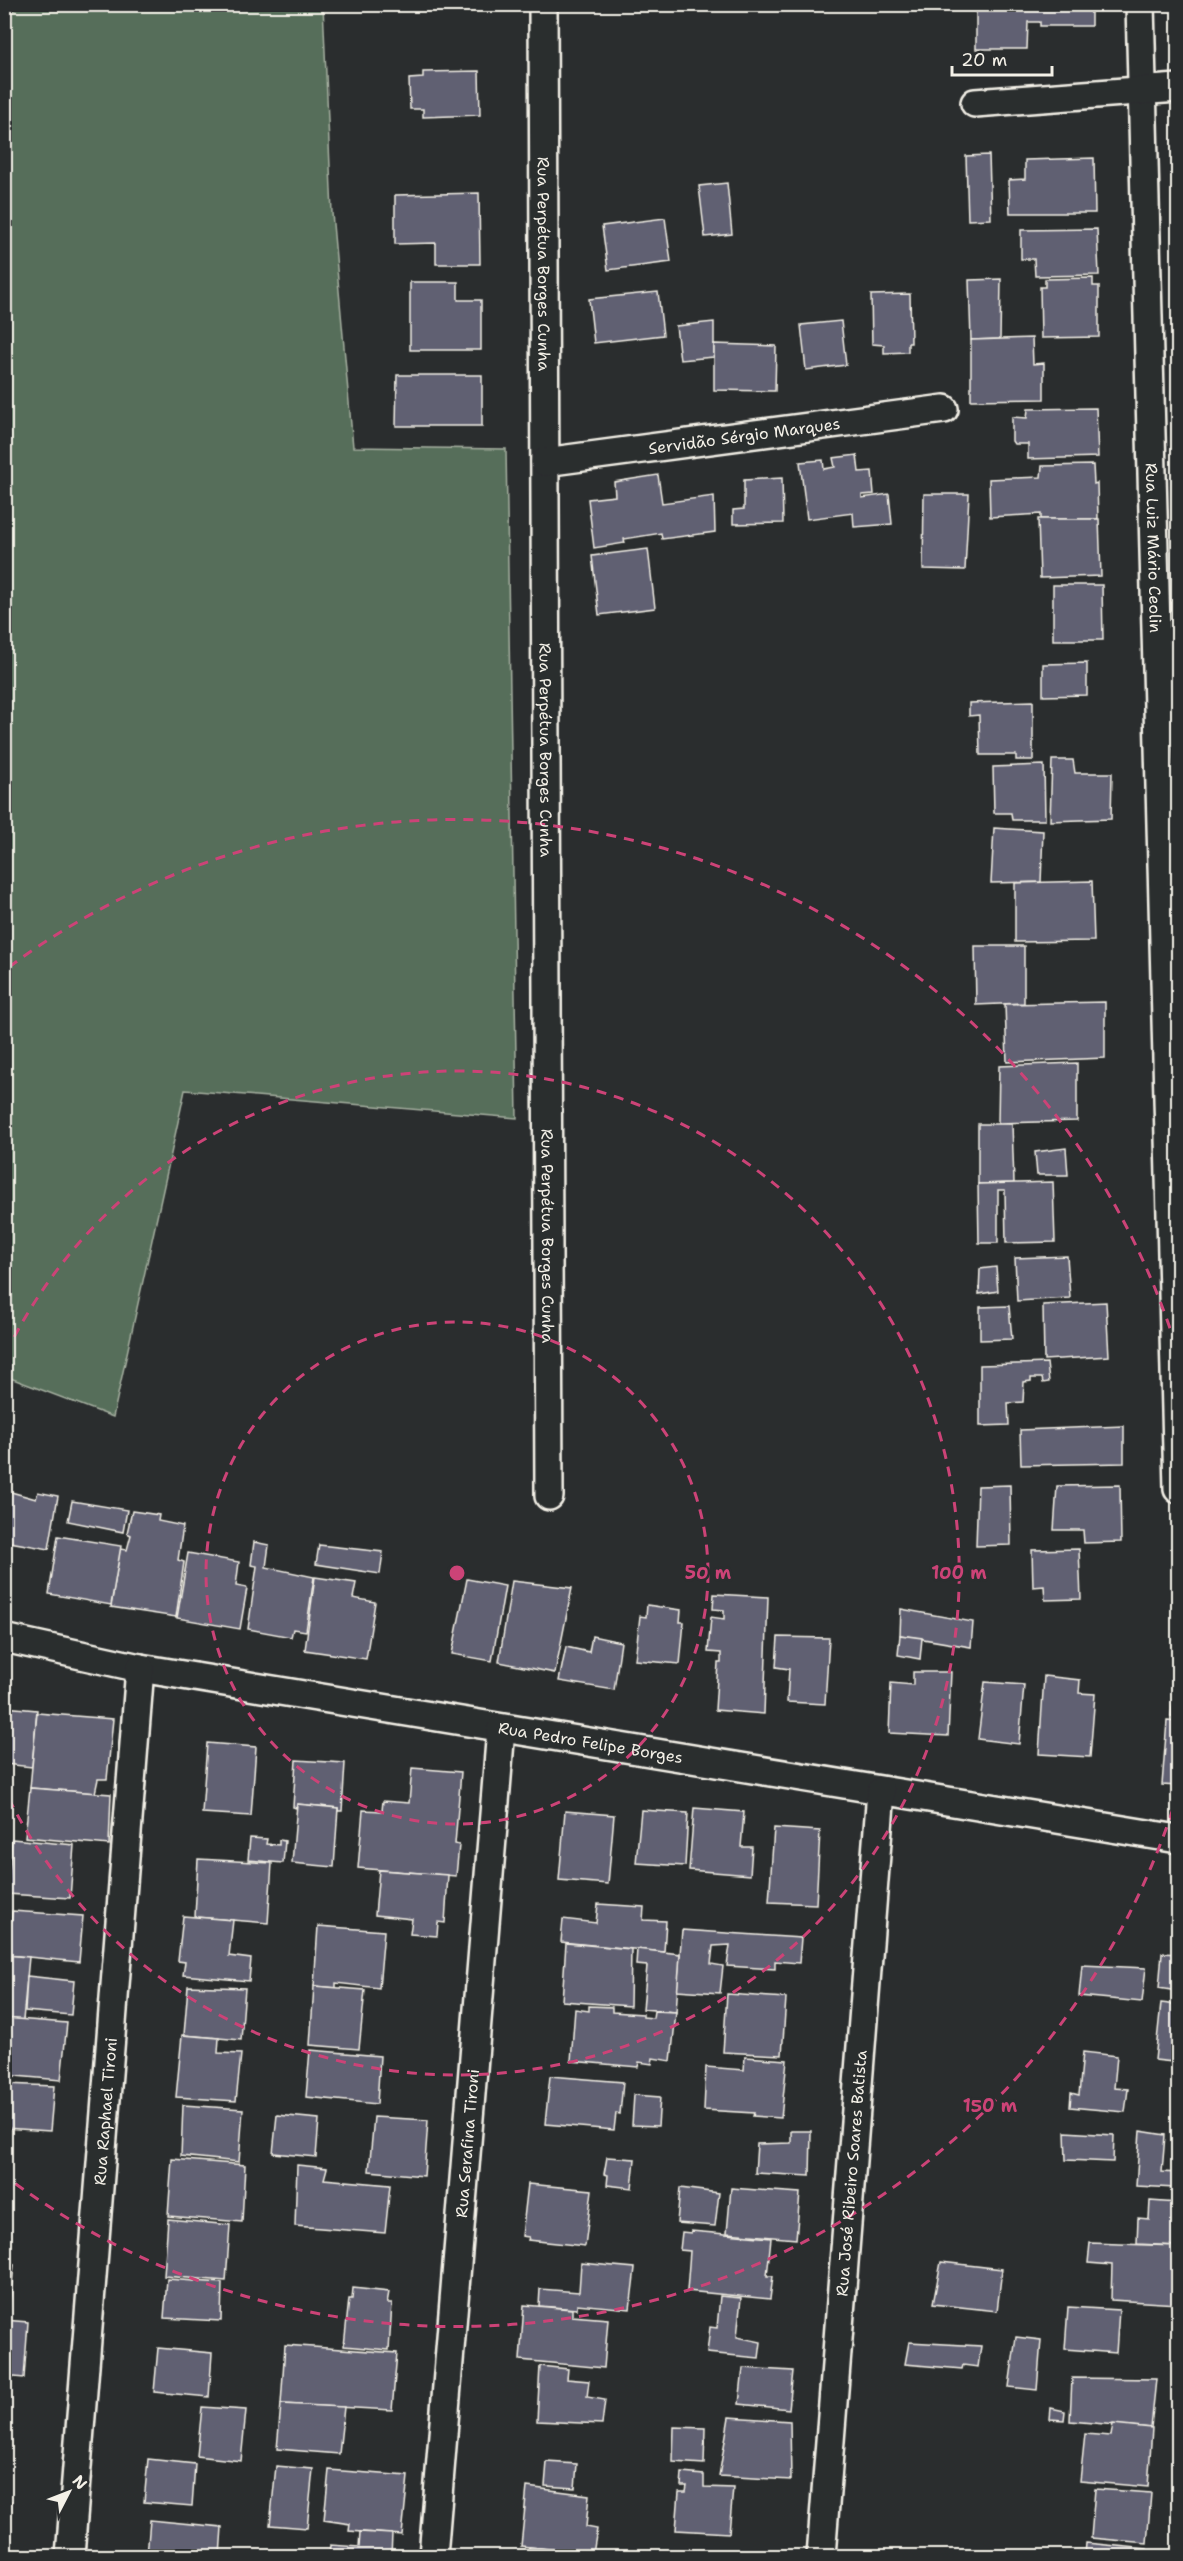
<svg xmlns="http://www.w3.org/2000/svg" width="1183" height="2561" font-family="'Shantell Sans',sans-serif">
<rect width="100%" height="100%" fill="#2a2d2e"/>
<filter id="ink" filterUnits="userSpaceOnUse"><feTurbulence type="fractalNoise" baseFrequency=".0167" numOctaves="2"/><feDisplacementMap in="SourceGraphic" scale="12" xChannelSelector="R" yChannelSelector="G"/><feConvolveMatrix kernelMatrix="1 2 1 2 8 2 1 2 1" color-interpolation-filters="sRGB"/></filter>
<g filter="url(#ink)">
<path fill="#576e5a" stroke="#a6b0a1" stroke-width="1.5" d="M23,4L323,5L332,213L353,447L506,449L517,1118L185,1090L113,1417L5,1376L4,17Z"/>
<g fill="#616072" stroke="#f4f1e8" stroke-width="1.5">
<path d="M976,4H1091V26H1040V22H1028L1027,49H976Z"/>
<path d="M479,71L480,115L423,117V109H410L409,79L423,78V72Z"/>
<path d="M989,155L991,219L968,220L966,156Z"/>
<path d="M1094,158L1095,213H1010L1009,180L1025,179V160Z"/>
<path d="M727,183L732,234L705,237L699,186Z"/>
<path d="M479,193L480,264H436V243L395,244V195Z"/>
<path d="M665,218L671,262L608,270L602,226Z"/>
<path d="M1097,229L1099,275L1035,276L1034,259H1021V230Z"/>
<path d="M1093,278V286H1099V337L1041,338L1040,287H1045V279Z"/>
<path d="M1001,279L1000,339L971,340L969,280Z"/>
<path d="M410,282H458V300H481V350H410Z"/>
<path d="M658,292L663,335L594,343L589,299Z"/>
<path d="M910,294L911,343H908V352L884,353V345L872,344L871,295Z"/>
<path d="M841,321L846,365L806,370L801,325Z"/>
<path d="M714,322V357L680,360L676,326Z"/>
<path d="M1032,338L1033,364L1044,363V399L971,400V340Z"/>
<path d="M714,344L776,346L775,391L714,390Z"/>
<path d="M397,375H482V426H396Z"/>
<path d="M1096,408L1098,457L1028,459V444H1014L1012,441V417L1027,418L1028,409Z"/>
<path d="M857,455L859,472L872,471L874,494L862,495V498L889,494L892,524L854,527L853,513L807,519L800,462L823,460L824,469L835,467L833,458Z"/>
<path d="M1093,465L1094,484L1097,483L1098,519H1041V514L990,517L989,479L1041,477L1042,466Z"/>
<path d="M658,475L662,503L714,496L715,532L662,539L661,533L624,539L625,543L594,548L588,499L615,496L614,482Z"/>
<path d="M782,478L783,523L733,524V510L744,509V480Z"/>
<path d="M924,494H969L965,570L923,569Z"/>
<path d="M1038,519H1099L1101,576L1040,578Z"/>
<path d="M648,549L655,608L599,615L592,556Z"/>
<path d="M1053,585H1102L1103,640H1053Z"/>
<path d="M1087,663V695L1043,696V664Z"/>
<path d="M1033,701V760H1016V755H980L979,715L969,716V703Z"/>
<path d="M1052,760H1073L1075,773H1112L1111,819L1050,821Z"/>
<path d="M1044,765L1045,820H1012L1011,813H994L993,767Z"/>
<path d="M994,828L1043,831L1041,882L991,883Z"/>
<path d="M1092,881L1094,941L1015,942V883Z"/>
<path d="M975,946H1024V1003L976,1005Z"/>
<path d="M1105,1002V1058L1007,1062L1005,1004Z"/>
<path d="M1077,1063V1121L998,1123L999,1066Z"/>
<path d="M978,1124H1012L1014,1183L978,1184Z"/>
<path d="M1066,1148L1068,1175H1037L1035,1152Z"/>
<path d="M1053,1182L1055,1242L1006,1243L1005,1190H998V1243H979L978,1184Z"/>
<path d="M1067,1256L1070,1298L1017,1301L1015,1258Z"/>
<path d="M996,1267L998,1291L979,1294L980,1269Z"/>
<path d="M1106,1302L1109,1356L1044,1360L1043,1305Z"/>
<path d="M1009,1306L1012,1339L980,1340V1307Z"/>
<path d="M1047,1363L1049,1382L1043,1383L1042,1378H1031V1381L1024,1382L1023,1402L1008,1403L1009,1425L980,1426V1365Z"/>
<path d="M1124,1426V1463L1021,1465L1020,1430Z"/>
<path d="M1010,1485L1011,1545L976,1546L978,1486Z"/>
<path d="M1120,1485L1121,1542L1084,1543L1083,1530H1054L1057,1486Z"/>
<path d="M4,1490L36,1499L38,1492L58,1496L49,1549L4,1541Z"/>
<path d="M72,1501L127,1510L123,1532L68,1521Z"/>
<path d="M132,1511L159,1515L158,1521L183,1526L178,1560L184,1562L176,1617L111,1607L120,1549L127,1550L131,1535L127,1533Z"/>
<path d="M58,1536L121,1546L111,1605L49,1594Z"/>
<path d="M254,1542L269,1545L266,1567L314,1577L306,1631L293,1629L291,1637L248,1629L257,1566L251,1565Z"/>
<path d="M319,1545L383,1552L380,1574L316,1564Z"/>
<path d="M1079,1549L1081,1599L1045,1600L1044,1586L1033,1587L1032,1550Z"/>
<path d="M188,1553L239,1562L236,1586L247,1588L240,1629L177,1618Z"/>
<path d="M315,1577L356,1583L353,1598L375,1602L366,1659L305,1650Z"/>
<path d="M467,1579L505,1586L492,1661L452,1654Z"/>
<path d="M512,1581L572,1588L555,1673L499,1662Z"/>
<path d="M714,1594L768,1597L764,1714L715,1710L718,1663H721V1653L708,1652L711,1617L724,1619V1610L713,1609Z"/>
<path d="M647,1605L681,1610L680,1622H684L680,1664L635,1660L640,1616L646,1617Z"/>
<path d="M901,1609L973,1622L971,1647L900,1635Z"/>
<path d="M900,1635L922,1638L920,1659L898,1655Z"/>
<path d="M592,1636L621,1642L614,1690L559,1681L566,1647L589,1652Z"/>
<path d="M778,1637L829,1638L825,1704L787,1702L789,1669L776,1667Z"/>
<path d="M1178,1653V1717L1171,1716Z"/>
<path d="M913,1672H951L948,1736L889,1733L891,1683L913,1685Z"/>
<path d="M1044,1676L1080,1680L1079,1693L1095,1694L1090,1757L1039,1754Z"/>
<path d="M985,1682L1024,1685L1019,1744L978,1739Z"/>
<path d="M4,1707L37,1710L32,1767L5,1764L4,1768Z"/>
<path d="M37,1713L113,1719L107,1779H98L95,1793L30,1788Z"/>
<path d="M1167,1721L1178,1722V1786L1162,1785Z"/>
<path d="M207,1743L256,1747L251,1816L202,1813Z"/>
<path d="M296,1760L345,1763L342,1811H338V1808L297,1804L296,1808L293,1807Z"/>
<path d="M412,1768L461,1772L455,1844L459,1845L456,1876L358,1868L363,1810L382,1811L383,1801L409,1803Z"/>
<path d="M30,1788L111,1794L109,1845L25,1837Z"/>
<path d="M297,1804L338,1808L334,1867L292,1863Z"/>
<path d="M694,1808L744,1812L741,1847H752L750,1875L689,1870Z"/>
<path d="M641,1810L688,1813L685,1866L636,1863Z"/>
<path d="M565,1811L614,1815L608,1884L559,1880Z"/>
<path d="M774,1828L820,1831L816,1904L769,1902Z"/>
<path d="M250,1838L267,1839L266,1844L279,1845V1840L285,1841L283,1863L248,1860Z"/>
<path d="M12,1839L74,1845L70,1898L7,1894Z"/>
<path d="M198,1859L272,1863L268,1923L195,1917Z"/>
<path d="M379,1870L448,1875L445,1923L438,1922L437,1936L410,1934L412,1919L375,1915Z"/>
<path d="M598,1904L644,1907L643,1920L666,1921L664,1952L561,1942L563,1919L596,1923Z"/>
<path d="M12,1911L83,1916L79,1962L8,1955Z"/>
<path d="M183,1916L233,1920L229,1956L251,1959L249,1981L183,1975L185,1962L178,1961Z"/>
<path d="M318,1926L384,1931L379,1988L336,1983V1988L314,1986Z"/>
<path d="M682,1930L801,1938L799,1963L775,1961V1969L727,1966L730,1945L713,1946L711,1964L723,1966L720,1993L677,1990Z"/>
<path d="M566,1943L631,1949L630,2006L562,2001Z"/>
<path d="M637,1949L680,1954L676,2012L643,2009L647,1966L636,1965Z"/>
<path d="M1162,1953L1178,1954V2005L1177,1991L1159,1988Z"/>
<path d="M4,1955L29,1957L23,2020L4,2018Z"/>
<path d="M1082,1965L1146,1968L1142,2002L1079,1996Z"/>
<path d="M27,1976L74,1981L71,2015L25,2011Z"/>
<path d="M188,1986L245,1988L241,2040L184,2035Z"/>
<path d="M314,1986L365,1990L359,2049L310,2045Z"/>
<path d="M727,1994L786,1998L782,2055L723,2052Z"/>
<path d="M1161,2003L1178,2005V2068L1172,2067L1173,2062L1155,2060Z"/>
<path d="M589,2006L612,2007V2012L643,2014V2017L653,2018L654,2011L676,2012L671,2061L653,2058L652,2064L639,2062L638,2067L571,2061L575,2009L589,2011Z"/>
<path d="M4,2018L67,2023L61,2080L4,2075Z"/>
<path d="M182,2035L219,2038L218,2053L241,2054L236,2101L176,2097Z"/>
<path d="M310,2050L380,2056L377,2104L306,2097Z"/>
<path d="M1083,2052L1117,2056L1114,2088L1128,2089L1125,2112L1070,2107L1071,2093L1079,2095Z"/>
<path d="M745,2057L787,2060L781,2118L753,2116L754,2113L704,2110L706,2067L744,2070Z"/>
<path d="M550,2076L623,2082L620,2114L616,2113L614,2130L545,2124Z"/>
<path d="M5,2084L54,2086L50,2131L4,2128Z"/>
<path d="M634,2095L660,2097L658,2126L632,2125Z"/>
<path d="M183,2105L243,2109L239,2162L181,2156Z"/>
<path d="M277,2115L319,2119L316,2157L273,2153Z"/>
<path d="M374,2117L428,2120L424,2176L369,2171Z"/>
<path d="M791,2131H811L810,2176L755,2173L757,2144L791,2143Z"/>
<path d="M1140,2131L1165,2135L1162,2172L1177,2173L1176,2188L1136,2186Z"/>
<path d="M1065,2132L1114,2135L1113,2162L1066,2160Z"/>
<path d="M607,2157L635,2159L632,2188L607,2185L608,2175L604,2174Z"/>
<path d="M172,2159L245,2165L242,2222L168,2216Z"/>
<path d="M297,2165L327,2168L324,2179L390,2185L385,2233L295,2226Z"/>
<path d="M528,2184L592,2190L585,2246L528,2240L529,2237L522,2236Z"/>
<path d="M680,2188L719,2193L715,2226L677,2223Z"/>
<path d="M731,2188L800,2193L796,2239L727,2233Z"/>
<path d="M1150,2201L1178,2203V2246L1137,2244L1138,2218L1149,2219Z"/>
<path d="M168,2219L230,2225L226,2281L164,2276Z"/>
<path d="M691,2231L771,2238L767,2276H773L770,2299L687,2291L690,2251L680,2250L682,2232L691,2233Z"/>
<path d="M1090,2243L1178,2246V2304L1111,2300L1112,2265L1088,2263Z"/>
<path d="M941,2262L1002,2269L997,2311L933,2304Z"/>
<path d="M581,2263L635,2268L630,2309L577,2304V2309L539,2306L540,2289L579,2292Z"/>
<path d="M4,2264L14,2265L8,2320H4Z"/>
<path d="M167,2279L222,2283L221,2321L164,2318Z"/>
<path d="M353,2288L389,2292L387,2303H392L389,2350L344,2346L349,2299H352Z"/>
<path d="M720,2296L741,2298L737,2337L761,2342L759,2358L707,2353L710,2327L717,2328Z"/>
<path d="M524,2305L572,2309V2316L608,2319L604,2368L520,2360Z"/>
<path d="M1068,2307L1119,2310L1116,2353L1065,2349Z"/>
<path d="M4,2320L28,2322L24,2378L4,2376Z"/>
<path d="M1016,2337L1041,2340L1037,2390L1009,2387Z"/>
<path d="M909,2342L981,2346L978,2367L963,2365L962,2369L905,2364Z"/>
<path d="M285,2345L397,2353L392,2410L281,2404Z"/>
<path d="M158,2348L212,2353L209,2397L154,2392Z"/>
<path d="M540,2366L568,2369L567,2379L589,2381L587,2397L605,2400L602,2424L537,2421Z"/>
<path d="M743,2368L793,2371L789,2409L739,2404Z"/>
<path d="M1072,2378L1156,2379L1151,2428L1070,2421Z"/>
<path d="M281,2404L344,2407L339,2454L277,2449Z"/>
<path d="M202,2407L246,2410L241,2461L197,2456Z"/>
<path d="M1051,2408L1065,2411L1064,2420L1050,2419Z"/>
<path d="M729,2417L790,2421L791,2480L719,2476Z"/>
<path d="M1113,2424L1152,2428L1148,2487L1080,2481L1085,2434L1111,2436Z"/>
<path d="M674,2427L705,2428L704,2464L673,2462Z"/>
<path d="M148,2459L195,2464L192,2506L144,2502Z"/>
<path d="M547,2462L577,2464L575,2488L545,2486Z"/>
<path d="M276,2466L313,2469L307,2528L270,2525Z"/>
<path d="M329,2470L408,2476L402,2535L349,2531L350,2524L324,2520Z"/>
<path d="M682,2473L704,2475V2487L733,2488L729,2533L676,2530L679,2492H686L687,2486H681Z"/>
<path d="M527,2487L589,2495L586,2527L597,2529L593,2554L521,2546Z"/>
<path d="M1095,2489L1151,2493L1147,2543L1091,2538Z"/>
<path d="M4,2501H11L9,2545H4Z"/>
<path d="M150,2520L222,2527L220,2556H147Z"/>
<path d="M360,2532L392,2534L391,2556H329L330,2545L359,2547Z"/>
<path d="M1086,2543L1147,2549V2556H1085Z"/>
<path d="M529,2547L561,2550L560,2556H528Z"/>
</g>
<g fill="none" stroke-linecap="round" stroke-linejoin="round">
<defs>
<g id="street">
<path id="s1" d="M543,4L549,1496"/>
<path id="s2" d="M1140,4L1178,1489"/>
<path d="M975,103L1178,88"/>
<path id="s3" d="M545,462L944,409"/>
<path id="s4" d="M4,1638L140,1668L1178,1839"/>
<path id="s5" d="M70,2556L140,1668"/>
<path id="s6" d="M433,2556L501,1729"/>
<path id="s7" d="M821,2556L881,1791"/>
</g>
</defs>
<use href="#street" stroke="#f4f1e8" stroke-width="32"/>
<use href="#street" stroke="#2a2d2e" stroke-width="27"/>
</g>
</g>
<g fill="none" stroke="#cc4377" stroke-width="3" stroke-dasharray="10 8">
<circle cx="457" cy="1573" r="251"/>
<path d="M6 1353A502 502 0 1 1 6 1793"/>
<path d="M1178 1793A754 754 0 0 1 9 2179M9 967A754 754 0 0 1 1178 1353"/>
</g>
<g text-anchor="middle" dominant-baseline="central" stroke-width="5" stroke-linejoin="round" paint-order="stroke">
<g font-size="16" fill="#f4f1e8" stroke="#2a2d2e">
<text stroke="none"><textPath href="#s1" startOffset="260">Rua Perpétua Borges Cunha</textPath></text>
<text stroke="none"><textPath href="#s3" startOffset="201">Servidão Sérgio Marques</textPath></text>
<text stroke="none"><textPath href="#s2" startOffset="544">Rua Luiz Mário Ceolin</textPath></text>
<text stroke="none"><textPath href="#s1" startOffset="746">Rua Perpétua Borges Cunha</textPath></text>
<text stroke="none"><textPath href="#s1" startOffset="1232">Rua Perpétua Borges Cunha</textPath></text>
<text stroke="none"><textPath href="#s4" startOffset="596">Rua Pedro Felipe Borges</textPath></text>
<text stroke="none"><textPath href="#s5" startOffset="446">Rua Raphael Tironi</textPath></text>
<text stroke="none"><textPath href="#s6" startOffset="414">Rua Serafina Tironi</textPath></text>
<text stroke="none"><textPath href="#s7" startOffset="384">Rua José Ribeiro Soares Batista</textPath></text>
</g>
</g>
<circle cx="457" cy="1573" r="9" fill="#cc4377" stroke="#2a2d2e" stroke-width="3"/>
<g font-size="18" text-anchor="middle" font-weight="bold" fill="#cc4377" stroke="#2a2d2e" stroke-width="5" stroke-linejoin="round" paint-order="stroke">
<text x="708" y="1579">50 m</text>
<text x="959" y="1579">100 m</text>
<text x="990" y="2112">150 m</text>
</g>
<rect width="1183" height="2561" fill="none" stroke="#2a2d2e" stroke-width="24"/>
<rect x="12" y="12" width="1159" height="2537" fill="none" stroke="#f4f1e8" stroke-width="2" filter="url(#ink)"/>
<g transform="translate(69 2492) rotate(48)" stroke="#2a2d2e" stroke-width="4.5" paint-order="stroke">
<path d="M0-4.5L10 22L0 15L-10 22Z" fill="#f4f1e8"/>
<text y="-9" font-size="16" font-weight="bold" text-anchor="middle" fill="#f4f1e8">N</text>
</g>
<path d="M952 66v9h100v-9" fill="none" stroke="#f4f1e8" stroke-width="3"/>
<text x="961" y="66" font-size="18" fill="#f4f1e8" stroke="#2a2d2e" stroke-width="4.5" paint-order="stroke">20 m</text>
</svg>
